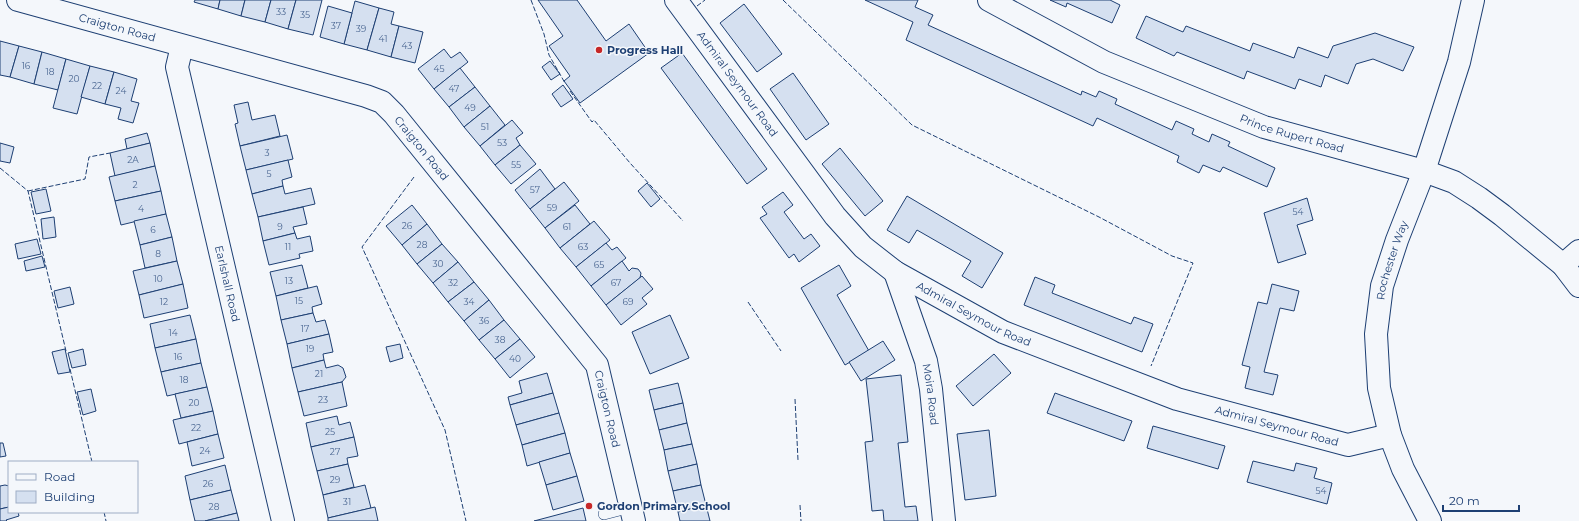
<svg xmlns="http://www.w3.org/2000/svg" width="1579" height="521" font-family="Montserrat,sans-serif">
<rect width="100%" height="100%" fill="#f4f7fb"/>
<g fill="#d5e0f0" stroke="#1d3f73">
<path d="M195,0H220L218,9L194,2Z"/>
<path d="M220,0H245L241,16L218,9Z"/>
<path d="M245,0H271L265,22L241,16Z"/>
<path d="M271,0H296L288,29L265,22Z"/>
<path d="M296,0H322L313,35L288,29Z"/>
<path d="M538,0H577L606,41L629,24L649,53L580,103L564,81L570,76L549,46L563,36Z"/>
<path d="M865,0H918L915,7L933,15L928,25L1081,95L1082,91L1096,97L1099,91L1117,99L1115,104L1172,130L1176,121L1194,129L1192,134L1209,142L1212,134L1230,142L1228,146L1275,168L1267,187L1223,167L1220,172L1203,165L1199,173L1177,162L1179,156L1097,118L1093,126L906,40L913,22Z"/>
<path d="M1050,0H1110L1120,5L1112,23L1067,3L1066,7Z"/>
<path d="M355,1L379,8L367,50L344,44Z"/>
<path d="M744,4L782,54L757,72L720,23Z"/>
<path d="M328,6L352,13L344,44L320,37Z"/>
<path d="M379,8L394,12L391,24L399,26L391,57L367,50Z"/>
<path d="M1146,16L1183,32L1186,26L1250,51L1253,43L1294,58L1298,47L1328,58L1333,46L1375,33L1414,47L1403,71L1373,59L1356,64L1348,84L1325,75L1321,87L1299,79L1295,89L1247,71L1244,79L1177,52L1174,56L1136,38Z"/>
<path d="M399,26L423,32L415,63L391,57Z"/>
<path d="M0,41L19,46L10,77L0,75Z"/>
<path d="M19,46L42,52L34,84L10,77Z"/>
<path d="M444,49L451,58L460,52L468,62L434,89L418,69Z"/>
<path d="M42,52L66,59L58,90L34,84Z"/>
<path d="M682,53L767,169L747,184L661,68Z"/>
<path d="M66,59L90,66L77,114L53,108Z"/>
<path d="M550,61L560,74L551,80L542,67Z"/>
<path d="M90,66L114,72L105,104L81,97Z"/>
<path d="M460,68L475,87L449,107L434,89Z"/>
<path d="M114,72L137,79L131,101L139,103L133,123L118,119L121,108L105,104Z"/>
<path d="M793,73L829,124L806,140L770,89Z"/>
<path d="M563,85L573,99L561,107L552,94Z"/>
<path d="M475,87L490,106L464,127L449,107Z"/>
<path d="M248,102L252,120L275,115L280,136L240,146L235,124L238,123L234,105Z"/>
<path d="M490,106L505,125L480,146L464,127Z"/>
<path d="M512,120L523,133L516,138L520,145L495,165L480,146Z"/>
<path d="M147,133L150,143L127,149L125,139Z"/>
<path d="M287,135L293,159L246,170L240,146Z"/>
<path d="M0,143L14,147L10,163L0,161Z"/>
<path d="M150,143L155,166L115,176L110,153Z"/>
<path d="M520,145L536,164L511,184L495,165Z"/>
<path d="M840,148L883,201L865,216L822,164Z"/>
<path d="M288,160L292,177L282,180L283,186L252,194L246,170Z"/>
<path d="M155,166L161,191L115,201L109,177Z"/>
<path d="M540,169L555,189L530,209L515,190Z"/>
<path d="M564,182L579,201L545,228L530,209Z"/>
<path d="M647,183L660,199L651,207L638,191Z"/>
<path d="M283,186L285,194L311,188L315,204L258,217L252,194Z"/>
<path d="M46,189L51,211L36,214L31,192Z"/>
<path d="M161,191L166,214L121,225L115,201Z"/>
<path d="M783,192L793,205L784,212L804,239L811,234L820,246L799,262L794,254L789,258L760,218L767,214L762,207Z"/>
<path d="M907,196L1003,253L982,288L962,276L971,261L917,230L909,243L887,230Z"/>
<path d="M1307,198L1313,220L1297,225L1306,254L1278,263L1264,213Z"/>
<path d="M412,205L427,224L402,245L386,226Z"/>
<path d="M575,205L590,224L560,248L545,228Z"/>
<path d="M303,207L307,224L293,227L295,233L263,241L258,217Z"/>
<path d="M166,214L172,237L140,245L134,221Z"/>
<path d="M54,217L56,237L43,239L41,219Z"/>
<path d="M594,221L610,240L576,267L560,248Z"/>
<path d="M427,224L442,244L417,264L402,245Z"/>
<path d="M295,233L297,239L310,236L313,251L299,254L300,258L269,265L263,241Z"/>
<path d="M172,237L177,261L145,268L140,245Z"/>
<path d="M37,239L41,254L18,259L15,244Z"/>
<path d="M606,243L612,250L617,247L626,258L591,286L576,267Z"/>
<path d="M442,244L458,262L433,283L417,264Z"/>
<path d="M42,256L45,267L26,271L24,261Z"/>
<path d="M177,261L183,284L139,295L133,271Z"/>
<path d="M622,261L629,271L632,268L638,269L641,273L640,278L606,305L591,286Z"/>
<path d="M458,262L474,282L448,302L433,283Z"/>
<path d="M302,265L308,288L276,296L270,272Z"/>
<path d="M839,265L851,286L837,295L869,351L845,365L801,288Z"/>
<path d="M642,276L653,289L642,298L647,304L621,325L606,305Z"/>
<path d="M1035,277L1055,285L1052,293L1131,324L1134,317L1153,324L1142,352L1024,305Z"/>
<path d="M474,282L489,300L464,321L448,302Z"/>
<path d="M183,284L188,308L144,318L139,295Z"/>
<path d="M1272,284L1299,291L1294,311L1280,308L1264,372L1278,375L1273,395L1245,388L1250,367L1242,365L1258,302L1267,304Z"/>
<path d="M317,286L322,304L312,307L313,313L281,320L276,296Z"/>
<path d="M70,287L74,304L58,308L54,291Z"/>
<path d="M489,300L504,320L479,340L464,321Z"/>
<path d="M313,313L316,322L325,320L329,334L287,344L281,320Z"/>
<path d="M190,315L196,339L155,348L150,324Z"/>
<path d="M670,315L689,358L650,374L632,332Z"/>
<path d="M504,320L520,339L495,359L479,340Z"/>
<path d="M329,334L333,352L323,354L324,360L292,368L287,344Z"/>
<path d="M196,339L201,363L161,372L155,348Z"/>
<path d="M520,339L535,357L510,378L495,359Z"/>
<path d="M883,341L895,360L861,381L849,362Z"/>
<path d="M400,344L403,358L390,362L386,347Z"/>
<path d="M65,349L70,372L58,374L52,352Z"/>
<path d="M83,349L86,365L72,368L68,353Z"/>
<path d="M994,354L1011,373L973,406L956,386Z"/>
<path d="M324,360L326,368L338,365L343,368L346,377L342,382L298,392L292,368Z"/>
<path d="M201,363L207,387L167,396L161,372Z"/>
<path d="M547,373L553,393L510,405L508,397L522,393L519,381Z"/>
<path d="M901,375L908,442L898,443L905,507L916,506L918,521H884L883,510L872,511L865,442L873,441L866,379Z"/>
<path d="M342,382L347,406L304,416L298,392Z"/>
<path d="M678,383L683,403L654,410L649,390Z"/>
<path d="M207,387L213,411L181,418L175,394Z"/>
<path d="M91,389L96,411L83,415L77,392Z"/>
<path d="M553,393L559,413L516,425L510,405Z"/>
<path d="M1055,393L1132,421L1124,441L1047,413Z"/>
<path d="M683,403L687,423L659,430L654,410Z"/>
<path d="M213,411L218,434L179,444L173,420Z"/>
<path d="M559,413L565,433L522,445L516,425Z"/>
<path d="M337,416L339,425L350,422L354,437L311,447L306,423Z"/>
<path d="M687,423L692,444L664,450L659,430Z"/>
<path d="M1153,426L1225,446L1218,469L1147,448Z"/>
<path d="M989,430L996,496L965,500L957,434Z"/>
<path d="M565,433L570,453L527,466L522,445Z"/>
<path d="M218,434L224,458L192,466L187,442Z"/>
<path d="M354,437L358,456L347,458L348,464L317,471L311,447Z"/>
<path d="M0,443H3L6,456L0,457Z"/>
<path d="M692,444L697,464L668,471L664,450Z"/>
<path d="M570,453L577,476L546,485L539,462Z"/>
<path d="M1253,461L1294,471L1296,463L1317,468L1314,478L1332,483L1327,504L1247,482Z"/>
<path d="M348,464L354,487L323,495L317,471Z"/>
<path d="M697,464L701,485L673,491L668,471Z"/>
<path d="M225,465L231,490L190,500L185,476Z"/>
<path d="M577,476L584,501L553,510L546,485Z"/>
<path d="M5,485L9,486V507L0,509V486Z"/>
<path d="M365,485L371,508L328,518L323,495Z"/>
<path d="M701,485L706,505L678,512L673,491Z"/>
<path d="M231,490L237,513L205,521H195L190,500Z"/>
<path d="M706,505L710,521H680L678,512Z"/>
<path d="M9,507V512H18L19,516L6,520L7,521H0V509Z"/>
<path d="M375,507L378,521H328V518Z"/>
<path d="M583,508L586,521H534Z"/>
<path d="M237,513L239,521H205Z"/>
</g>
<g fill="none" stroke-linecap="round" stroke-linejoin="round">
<defs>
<path id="lane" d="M604,514L631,507"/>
<g id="street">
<path id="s1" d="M18,0L366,96L382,102L394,114L597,365L634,521"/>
<path id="s2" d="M676,0L835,216L863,247L895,272L1003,332L1177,399L1348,445L1390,435"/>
<path id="s3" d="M989,0L1104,62L1264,127L1424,171L1454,182L1479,198L1502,215L1563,265L1579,286"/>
<path id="s4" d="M182,46L177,67L283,521"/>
<path d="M1563,265L1579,251"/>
<path id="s5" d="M895,272L926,361L931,389L944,521"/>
</g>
<g id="secondary">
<path id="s6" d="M1430,521L1403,469L1390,435L1379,388L1376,334L1382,286L1397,240L1424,171L1459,62L1473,0"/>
</g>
</defs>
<use href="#lane" stroke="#1d3f73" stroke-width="12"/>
<use href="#street" stroke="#1d3f73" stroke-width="24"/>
<use href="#secondary" stroke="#1d3f73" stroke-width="24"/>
<use href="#lane" stroke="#f4f7fb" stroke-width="11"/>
<use href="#street" stroke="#f4f7fb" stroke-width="22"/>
<use href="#secondary" stroke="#f4f7fb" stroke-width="22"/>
<g stroke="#1d3f73" stroke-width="1" stroke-dasharray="5 2" stroke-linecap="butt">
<path d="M531,0L544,34L549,55L565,83"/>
<path d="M783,0L912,125L1099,217L1172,256L1193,263L1151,366"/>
<path d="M697,6L705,0"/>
<path d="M570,91L592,122L594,120L630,163L683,221"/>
<path d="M0,168L28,191L66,351"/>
<path d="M414,177L362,247L445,430L466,521"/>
<path d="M28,191L85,179L89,157L110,153"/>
<path d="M748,302L781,351"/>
<path d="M70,369L92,462"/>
<path d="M795,399L798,460"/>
<path d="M800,505L801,521"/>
<path d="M104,512L106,521"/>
</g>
</g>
<g fill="#c62828" stroke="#f4f7fb" stroke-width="1.5">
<circle cx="599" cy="50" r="4"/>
<circle cx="589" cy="506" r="4"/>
</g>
<g text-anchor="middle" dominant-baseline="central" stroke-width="3" stroke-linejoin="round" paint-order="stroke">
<g font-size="9" fill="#4b6792">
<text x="281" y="11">33</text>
<text x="305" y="14">35</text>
<text x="336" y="25">37</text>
<text x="361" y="28">39</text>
<text x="383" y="38">41</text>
<text x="407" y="45">43</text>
<text x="26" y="65">16</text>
<text x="439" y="68">45</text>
<text x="50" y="71">18</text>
<text x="74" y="78">20</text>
<text x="97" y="85">22</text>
<text x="454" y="88">47</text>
<text x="121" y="90">24</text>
<text x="470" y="107">49</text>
<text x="485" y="126">51</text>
<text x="502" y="142">53</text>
<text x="267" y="152">3</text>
<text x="133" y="159">2A</text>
<text x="516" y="164">55</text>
<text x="269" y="173">5</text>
<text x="135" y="184">2</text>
<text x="535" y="189">57</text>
<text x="552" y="207">59</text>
<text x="141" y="208">4</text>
<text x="1298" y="211">54</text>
<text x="407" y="225">26</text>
<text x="280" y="226">9</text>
<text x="567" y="226">61</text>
<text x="153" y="229">6</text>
<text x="422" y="244">28</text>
<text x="288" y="246">11</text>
<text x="583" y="246">63</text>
<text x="158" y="253">8</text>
<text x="438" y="263">30</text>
<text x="599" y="264">65</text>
<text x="158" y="278">10</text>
<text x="289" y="280">13</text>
<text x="453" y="282">32</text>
<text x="616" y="282">67</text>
<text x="299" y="300">15</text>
<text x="164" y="301">12</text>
<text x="469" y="301">34</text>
<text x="628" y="301">69</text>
<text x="484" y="320">36</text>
<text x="305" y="328">17</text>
<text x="173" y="332">14</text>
<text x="500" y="339">38</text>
<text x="310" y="348">19</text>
<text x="178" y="356">16</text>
<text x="515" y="358">40</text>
<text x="319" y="373">21</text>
<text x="184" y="379">18</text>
<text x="323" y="399">23</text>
<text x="194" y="402">20</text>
<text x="196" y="427">22</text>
<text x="330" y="431">25</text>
<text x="205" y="450">24</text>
<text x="335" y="451">27</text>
<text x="335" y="479">29</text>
<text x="208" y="483">26</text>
<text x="1321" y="490">54</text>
<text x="347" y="501">31</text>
<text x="214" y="506">28</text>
</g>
<g font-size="11" fill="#1d3f73" stroke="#f4f7fb">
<text stroke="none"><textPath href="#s1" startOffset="103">Craigton Road</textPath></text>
<text stroke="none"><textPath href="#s2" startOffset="104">Admiral Seymour Road</textPath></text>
<text stroke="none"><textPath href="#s3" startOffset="332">Prince Rupert Road</textPath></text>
<text stroke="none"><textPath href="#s1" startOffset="439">Craigton Road</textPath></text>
<text stroke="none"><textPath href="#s6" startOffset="273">Rochester Way</textPath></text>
<text stroke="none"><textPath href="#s4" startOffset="244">Earlshall Road</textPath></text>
<text stroke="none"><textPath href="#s2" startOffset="440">Admiral Seymour Road</textPath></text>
<text stroke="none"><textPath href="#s5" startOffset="128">Moira Road</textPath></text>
<text stroke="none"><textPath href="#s1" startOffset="763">Craigton Road</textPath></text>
<text stroke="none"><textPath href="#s2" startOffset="764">Admiral Seymour Road</textPath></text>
</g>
<g font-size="11" font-weight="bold" fill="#1d3f73" stroke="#f4f7fb" text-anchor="start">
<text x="607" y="50">Progress Hall</text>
<text x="597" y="506">Gordon Primary School</text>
</g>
</g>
<rect x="8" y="461" width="130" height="52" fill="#f4f7fb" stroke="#9eadc5"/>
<rect x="16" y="474" width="20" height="6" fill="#f4f7fb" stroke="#9eadc5"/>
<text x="44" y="481" font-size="12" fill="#1d3f73">Road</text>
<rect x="16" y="491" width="20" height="12" fill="#d5e0f0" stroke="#9eadc5"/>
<text x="44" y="501" font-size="12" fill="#1d3f73">Building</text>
<path d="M1443 505v6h76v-6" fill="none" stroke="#1d3f73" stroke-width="2"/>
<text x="1449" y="505" font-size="12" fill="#1d3f73" stroke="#f4f7fb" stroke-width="3" paint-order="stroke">20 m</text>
</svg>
